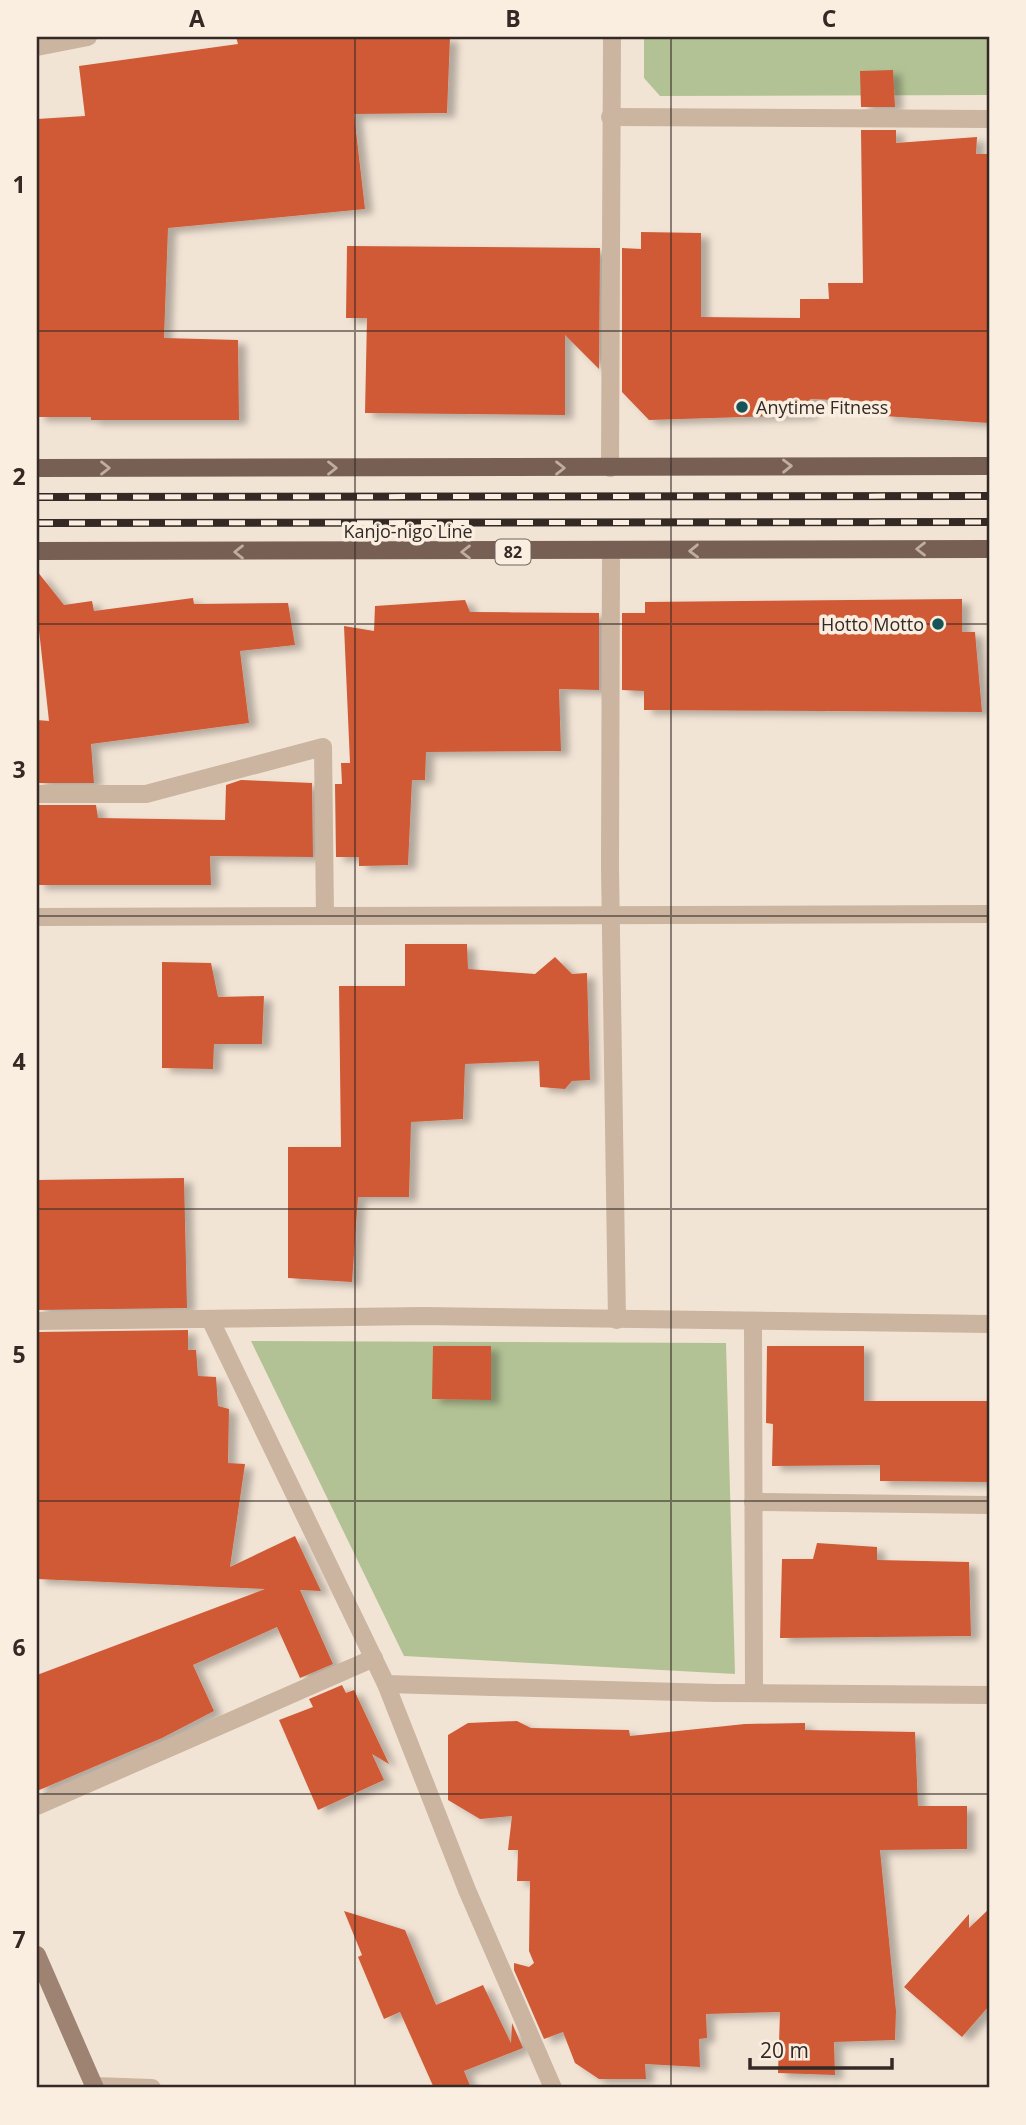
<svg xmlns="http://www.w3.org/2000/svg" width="1026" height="2125" font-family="'Open Sans',sans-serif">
<defs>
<filter id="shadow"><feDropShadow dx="8" dy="4.5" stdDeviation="3.5" flood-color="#0004"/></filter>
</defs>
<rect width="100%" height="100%" fill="#f2e4d5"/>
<g fill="#b3c294">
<path d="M644,37H989V95L660,96L644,78Z"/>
<path d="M251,1341L726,1343L735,1674L404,1656Z"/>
</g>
<g fill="#d05a35" filter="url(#shadow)">
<path d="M236,37H450L447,113L354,114L365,209L168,228L164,338L238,340L239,420H91V417H37V119L85,116L79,66L238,44Z"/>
<path d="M893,70L895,107H861L860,71Z"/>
<path d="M861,130H896V143L977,137L976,154H989V423L884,416V402L810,399V415L649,420L622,392V248L641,249V232L701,233V317L800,318V299H829L828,283H863Z"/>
<path d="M347,246L600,248L599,369L565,335V415L365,413L367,318H346Z"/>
<path d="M37,571L64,605L92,601L94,611L193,598L194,604L288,603L295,645L240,651L249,723L91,744L94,783H37V720L49,721L37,612Z"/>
<path d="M962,599V632H975L982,712L644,710V691L622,690V613H645V602Z"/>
<path d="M465,600L470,612L599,613V690L559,689L561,751L426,752L425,780H412L408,865L359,866V857H336L335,784H342L341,763H350L344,626L374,631L375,606Z"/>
<path d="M241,780L312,783L313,857L210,856L211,885H37V805H96L98,818L225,820L226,785Z"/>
<path d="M405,944H467L468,969L535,974L555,957L572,974L587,973L590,1080L572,1081L565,1089L540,1087L539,1061L465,1064L463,1119L411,1122L409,1197H358L352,1282L288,1278V1147H341L339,986H405Z"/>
<path d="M162,962L211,963L218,997L264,996L262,1044H214L213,1069L162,1068Z"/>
<path d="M184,1178L187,1308L37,1310V1180Z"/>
<path d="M188,1330V1350H196L198,1376L216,1377L218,1406L229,1409L228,1463L245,1464L230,1567L295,1536L321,1591L300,1590L333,1664L300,1678L277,1627L193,1665L214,1711L162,1738L37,1791V1675L265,1589L37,1579V1332Z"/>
<path d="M433,1346H491V1400L432,1399Z"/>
<path d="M767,1346H864V1401H989V1482L880,1481V1465L772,1466L773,1424L766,1423Z"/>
<path d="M817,1543L877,1547V1560L969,1562L971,1636L780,1638L782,1559H813Z"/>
<path d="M342,1685L346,1693L354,1690L389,1764L372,1754L384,1780L318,1810L279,1720L313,1707L309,1699Z"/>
<path d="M517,1721L531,1728L629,1730L630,1736L745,1724L805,1723V1730L915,1732L918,1806H967V1849L880,1850L896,2011L895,2040L834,2042L835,2075L778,2073L780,2012L706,2014L707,2038L699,2039L700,2067L645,2064L646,2079H599L575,2063L563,2032L544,2039L514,1970V1963L529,1967L534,1963L529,1951L530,1881H517L518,1850H508L512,1816L480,1819L448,1800V1735L468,1723Z"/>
<path d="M989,1909V2006L962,2037L904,1987L969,1914V1928Z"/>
<path d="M344,1911L405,1930L436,2005L483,1985L511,2043L512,2023L523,2048L464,2071L471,2088H434L400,2012L384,2019L358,1957L362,1955Z"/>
</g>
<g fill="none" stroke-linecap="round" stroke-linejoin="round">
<g stroke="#cbb4a0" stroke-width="18">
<path d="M37,47L88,37"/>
<path d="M610,117L989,119"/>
<path d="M610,468L612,37"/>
<path d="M611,552L610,868L617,1320"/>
<path d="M37,794H146L323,747L325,916"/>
<path d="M37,917L989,914"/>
<path d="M210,1319L386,1684L467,1890L553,2088"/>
<path d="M37,1321L424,1316L989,1324"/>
<path d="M753,1321L754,1693"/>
<path d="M753,1502L989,1505"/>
<path d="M386,1684L716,1693L989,1695"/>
<path d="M37,1806L374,1658"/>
<path d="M94,2086L152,2088"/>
</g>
<path stroke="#9e8272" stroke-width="18" d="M37,1955L95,2088"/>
<g stroke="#785f54" stroke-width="18">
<path d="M37,468L989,466"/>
<path d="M37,551L989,549"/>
</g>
<defs>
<g id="rail">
<path d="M37,497L989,496"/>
<path d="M37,523L989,522"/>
</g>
</defs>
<use href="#rail" stroke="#342924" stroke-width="8"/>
<use href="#rail" stroke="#faeee1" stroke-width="5" stroke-dasharray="16" stroke-linecap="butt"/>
</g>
<defs><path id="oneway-chevron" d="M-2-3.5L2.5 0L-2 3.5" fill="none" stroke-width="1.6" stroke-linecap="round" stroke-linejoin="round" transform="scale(1.75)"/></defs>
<g stroke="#c0aea2">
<use href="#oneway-chevron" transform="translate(787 466) rotate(-1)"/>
<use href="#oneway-chevron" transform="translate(105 468)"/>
<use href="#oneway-chevron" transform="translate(332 468)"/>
<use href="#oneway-chevron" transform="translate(560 468)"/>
<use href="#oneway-chevron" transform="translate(921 549) rotate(-180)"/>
<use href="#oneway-chevron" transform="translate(694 551) rotate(179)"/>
<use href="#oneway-chevron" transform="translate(239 552) rotate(-180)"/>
<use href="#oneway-chevron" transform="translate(466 552) rotate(-180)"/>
</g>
<path fill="none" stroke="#342924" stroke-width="2" stroke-opacity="0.55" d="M355,37V2088M671,37V2088M37,331H989M37,624H989M37,916H989M37,1209H989M37,1501H989M37,1794H989"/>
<g fill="#175458" stroke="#faeee1" stroke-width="2.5">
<circle cx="742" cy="407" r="7"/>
<circle cx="938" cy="624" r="7"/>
</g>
<g text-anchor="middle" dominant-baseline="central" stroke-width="7" stroke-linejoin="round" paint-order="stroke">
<rect fill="#faeee1" stroke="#6f645d" stroke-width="2" x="495.5" y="539.5" width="35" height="25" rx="5"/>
<g font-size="16" font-weight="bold" fill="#342924">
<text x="513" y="552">82</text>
</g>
<g font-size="18" fill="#342924" stroke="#faeee1" text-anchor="start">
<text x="756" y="407">Anytime Fitness</text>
<text x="924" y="624" text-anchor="end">Hotto Motto</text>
</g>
<g font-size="18" fill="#342924" stroke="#faeee1">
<text x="408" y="531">Kanjo-nigo Line</text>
</g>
</g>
<rect width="1026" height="2125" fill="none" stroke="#faeee1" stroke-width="77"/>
<path d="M750 2058v10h142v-10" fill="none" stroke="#342924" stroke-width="3.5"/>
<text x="760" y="2058" font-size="21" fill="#342924" stroke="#faeee1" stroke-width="5" paint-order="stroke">20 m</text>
<rect x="38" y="38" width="950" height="2048" fill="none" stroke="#342924" stroke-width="2.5"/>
<g font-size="23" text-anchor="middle" font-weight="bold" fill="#342924">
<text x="197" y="27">A</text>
<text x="513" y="27">B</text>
<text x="829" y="27">C</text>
<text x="19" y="193">1</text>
<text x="19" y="485">2</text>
<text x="19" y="778">3</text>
<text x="19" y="1070">4</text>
<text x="19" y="1363">5</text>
<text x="19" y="1656">6</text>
<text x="19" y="1948">7</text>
</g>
</svg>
